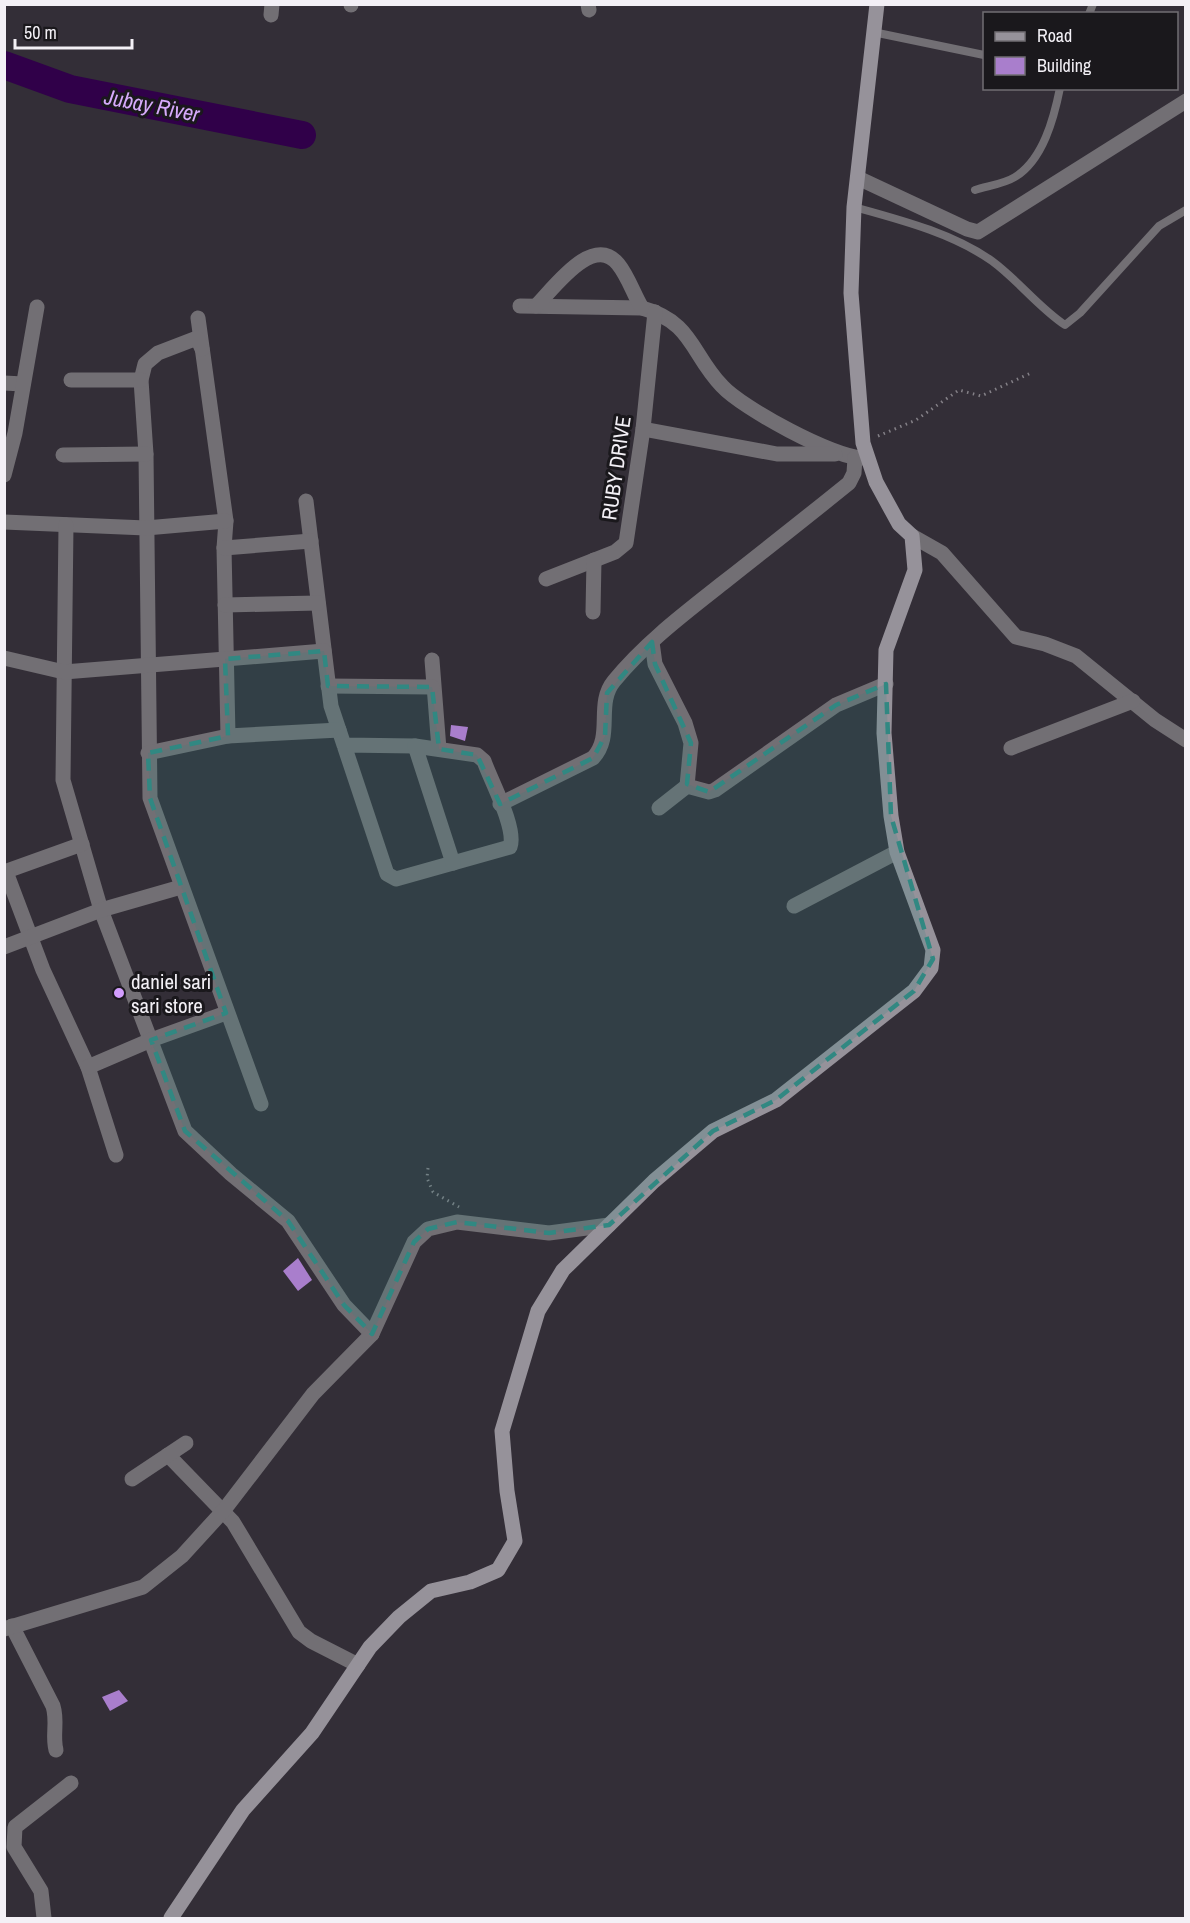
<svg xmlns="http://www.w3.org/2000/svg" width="1190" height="1923" font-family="'Archivo Narrow',sans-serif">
<rect width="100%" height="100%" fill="#332e37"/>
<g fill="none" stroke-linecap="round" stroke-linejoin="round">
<path stroke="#300049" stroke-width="28" d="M4,65L70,89L302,135"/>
</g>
<g fill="#a97ecc">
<path d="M451,725L468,727L465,741L450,736Z"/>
<path d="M298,1258L312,1280L298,1291L283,1271Z"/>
<path d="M119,1690L128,1701L110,1711L102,1697Z"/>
</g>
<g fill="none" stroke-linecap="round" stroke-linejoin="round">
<g stroke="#848087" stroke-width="3" stroke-dasharray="1.5 4.5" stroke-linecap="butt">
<path d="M878,436L916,420L959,390L981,396L1033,372"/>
<path d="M428,1168L427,1178L433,1192L459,1207"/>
</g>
<g stroke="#726f74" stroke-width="8">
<path d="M1089,14L1093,4"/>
<path d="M873,32L984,55"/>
<path d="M975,190C987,186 1004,184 1015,177C1043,160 1054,118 1060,88"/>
<path d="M854,207C901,220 952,233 992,261C1018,280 1038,307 1065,325L1080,313L1159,226L1186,210"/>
</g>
<g stroke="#726f74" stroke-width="15">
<path d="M351,4V5"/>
<path d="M588,4L589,10"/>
<path d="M271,15L272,4"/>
<path d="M858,178L967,229L978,232L1186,101"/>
<path d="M520,306L642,308C693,322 691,354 722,386C742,408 834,458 863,458"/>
<path d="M536,306C554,288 593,233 618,264C628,276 634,295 642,308"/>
<path d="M198,318L226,521L224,548L228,736"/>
<path d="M202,349L197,338L158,353L145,364L141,380L146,454L150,798L261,1104"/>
<path d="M71,380H141"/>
<path d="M4,383L23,384"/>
<path d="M643,429L777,454H835"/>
<path d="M63,455L146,454"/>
<path d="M4,475L15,433L37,307"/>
<path d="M306,501L331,706L387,874L396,879L510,847C517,829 491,781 484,761L477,755L415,746L344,745"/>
<path d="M4,522L146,528L226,521"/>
<path d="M66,525L63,780L101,910L185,1131L231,1174L288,1221L344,1305L372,1334"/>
<path d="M912,536L942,553L1016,637L1045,644L1076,656L1155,720L1186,740"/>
<path d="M224,548L311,541"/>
<path d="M546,579L615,552L626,543L643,429L655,312"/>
<path d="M225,605L318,603"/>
<path d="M593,612L594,560"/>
<path d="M652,642L655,664L685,723L691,743L687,786"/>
<path d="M4,658L64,672L324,651"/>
<path d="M432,660L439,749"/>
<path d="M328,686L432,687"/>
<path d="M415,746L453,863"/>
<path d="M1011,748L1133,701"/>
<path d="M148,753L228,736L339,730"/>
<path d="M500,804L593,758C614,736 595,704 614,681C645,643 685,613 723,583C765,550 807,517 849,483L854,473L855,458"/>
<path d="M659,808L687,786L709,792L715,790L836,705L886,684"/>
<path d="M4,872L82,844"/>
<path d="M6,872L43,970L88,1067L116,1155"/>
<path d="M794,906L897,852"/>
<path d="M4,947L101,910L181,887"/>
<path d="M88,1067L151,1040L226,1013"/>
<path d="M168,1455L233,1522L299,1632L311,1641L358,1665"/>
<path d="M132,1479L186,1443"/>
<path d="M12,1626L53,1706C58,1722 52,1735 56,1750"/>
<path d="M4,1629L143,1587L182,1556L224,1510L313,1394L372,1334L414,1242L428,1229L457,1222L549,1233L609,1225"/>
<path d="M44,1918L41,1891L14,1847L15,1827L71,1783"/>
</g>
<path stroke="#96929a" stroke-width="15" d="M171,1918L243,1810L312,1733L370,1647L399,1617L431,1591L470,1582L498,1570L515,1541L507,1491L502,1431L538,1311L563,1270L654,1181L713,1131L776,1100L914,991L931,968L933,950L897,852L891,816L884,733L886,650L915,570L912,536L899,524L876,482L863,443L851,293L854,207L877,4"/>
</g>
<path fill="#318882" fill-opacity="0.2" stroke="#318882" stroke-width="4.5" stroke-dasharray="12 8" stroke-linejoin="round" d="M652,642L655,664L691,743L687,784L709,792L836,705L886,684L891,816L933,959L914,991L776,1100L713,1131L609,1225L549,1233L457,1222L428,1229L414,1242L372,1334L344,1305L288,1221L185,1131L151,1040L226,1013L150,798L148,753L228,736L225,659L324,651L328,686L432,687L439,749L477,755L500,804L593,758L605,736L607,693Z"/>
<circle fill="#d29dfd" stroke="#1a181c" stroke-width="2" cx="119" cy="993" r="6"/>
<g text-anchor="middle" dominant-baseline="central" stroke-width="6" stroke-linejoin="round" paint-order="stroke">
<g font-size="21" fill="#f3f0f6" stroke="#1a181c">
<text transform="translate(616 468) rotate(-82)">RUBY DRIVE</text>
</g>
<g font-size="21" fill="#f3f0f6" stroke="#1a181c" text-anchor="start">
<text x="131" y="981">daniel sari<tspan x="131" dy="24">sari store</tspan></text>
</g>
<g font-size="22" font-style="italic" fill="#d6aafb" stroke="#1a181c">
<text transform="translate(152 105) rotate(11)">Jubay River</text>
</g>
</g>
<rect width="1190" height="1923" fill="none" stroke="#f3f0f6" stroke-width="12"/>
<rect x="983" y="12" width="195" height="78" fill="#1a181c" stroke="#716e73" stroke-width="1.5"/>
<rect x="995" y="32" width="30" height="9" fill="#96929a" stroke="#716e73" stroke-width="1.5"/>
<text x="1037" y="42" font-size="18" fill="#f3f0f6">Road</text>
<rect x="995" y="57" width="30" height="18" fill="#a97ecc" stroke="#716e73" stroke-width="1.5"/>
<text x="1037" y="72" font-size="18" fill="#f3f0f6">Building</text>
<path d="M15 39v9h117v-9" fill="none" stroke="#f3f0f6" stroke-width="3"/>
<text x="24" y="39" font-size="18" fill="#f3f0f6" stroke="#1a181c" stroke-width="4.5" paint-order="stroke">50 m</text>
</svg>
